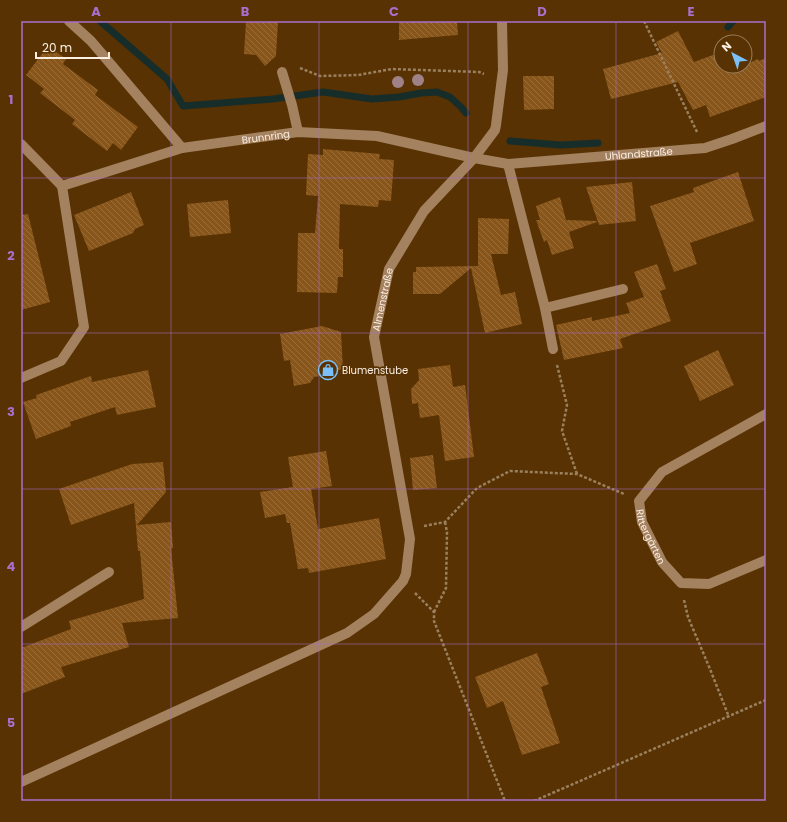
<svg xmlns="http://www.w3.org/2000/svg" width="787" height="822" font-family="Poppins,sans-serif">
<defs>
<pattern id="building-back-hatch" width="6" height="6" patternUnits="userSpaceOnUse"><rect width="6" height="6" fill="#88551a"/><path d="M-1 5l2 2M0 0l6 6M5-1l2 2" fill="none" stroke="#9a6e3b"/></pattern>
</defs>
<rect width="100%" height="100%" fill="#583202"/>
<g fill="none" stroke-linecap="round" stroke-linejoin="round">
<g stroke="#172d2a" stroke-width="7">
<path d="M100,21L167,79L183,106L273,99L323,92L372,99L399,97L421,93L437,92L450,97L461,107L466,113"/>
<path d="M728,27L733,21"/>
<path d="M510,141L561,145L598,143"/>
</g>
</g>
<g fill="url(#building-back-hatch)">
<path d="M246,21H278L276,56L265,66L256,55L244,54Z"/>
<path d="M399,21H457L458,35L399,40Z"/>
<path d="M678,31L694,62L721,52V68L726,66H745V59L747,58L749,63L758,59L759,61L766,58V97L710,117L706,105L693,110L678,82L611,99L603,69L662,53L656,42Z"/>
<path d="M48,46L66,59L63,64L98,90L95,95L138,127L121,150L113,143L107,151L72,124L75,120L40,93L44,89L26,75Z"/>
<path d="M523,76H554V109L524,110Z"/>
<path d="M323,149L380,154L379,159L394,160L391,201L379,200L378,207L340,204L339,249H343V277H338L337,293L297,292L298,233H315L318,196L306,195L308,154L323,155Z"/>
<path d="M738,172L754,221L690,243L697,264L674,272L650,206L694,192L693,188Z"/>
<path d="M632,182L636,221L599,225L586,187Z"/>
<path d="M131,192L144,225L135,229L133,233L89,251L74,215Z"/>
<path d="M560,197L566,220L597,221V222L569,232L574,248L552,255L547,240L544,242L536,220H540L536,206Z"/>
<path d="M228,200L231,233L190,237L187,204Z"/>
<path d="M28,214L50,302L21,310V215Z"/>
<path d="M478,218L509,219L508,254H491L501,295L515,292L522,324L485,333L471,268L440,294H413V272H416V267L478,266Z"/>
<path d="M657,264L666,289L660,291L671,321L620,339L623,348L564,360L556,325L592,317V321L630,313L626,303L653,294L644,297L634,272Z"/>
<path d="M322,326L341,332L343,369L326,372V375L314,377L310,383L294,386L290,360L284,361L280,334Z"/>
<path d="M718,350L734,385L700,401L684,366Z"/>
<path d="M450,365L453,387L465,385L474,457L445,461L439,415L420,418L418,403L412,404L411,389L419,380L418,369Z"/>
<path d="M148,370L156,407L117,415L115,407L70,422L71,426L36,439L23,402L37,398L36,395L91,376L92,382Z"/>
<path d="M326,451L332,486L311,489L318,529L379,518L386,559L309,573L308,568L298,569L290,523H287L285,514L265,518L260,492L293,487L288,457Z"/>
<path d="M433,455L437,488L413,490L410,458Z"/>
<path d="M163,462L166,492L137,525L171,522L173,548H171L178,618L122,623L129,647L61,667L65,677L21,694V648L71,629L69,621L144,599L140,551H138L134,503L71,525L59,489L132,464Z"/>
<path d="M537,653L549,684L541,687L560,743L522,755L503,701L487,708L475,677Z"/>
</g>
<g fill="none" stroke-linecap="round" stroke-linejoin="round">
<g stroke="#9b805f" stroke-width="2.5" stroke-dasharray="3 2" stroke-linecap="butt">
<path d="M644,21L697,132"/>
<path d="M300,68L320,76L358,75L392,69L479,72L484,74"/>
<path d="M557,365L567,405L562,431L577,474"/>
<path d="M424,526L445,522L477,488L510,471L577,474L624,494"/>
<path d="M415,593L434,612V621L505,801"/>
<path d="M684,600L688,617L710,669L729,717"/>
<path d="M434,612L446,588L447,532L445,522"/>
<path d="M534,801L766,700"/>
</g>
<g stroke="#a4815f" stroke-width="10">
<path d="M69,21L91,41L182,148"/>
<path d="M282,72L292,105L298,132"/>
<path id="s1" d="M21,144L62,186L182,148L298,132L377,136L474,158L508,164L705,148L732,139L766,126"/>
<path d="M508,164L545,308L553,349"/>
<path d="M545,308L623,289"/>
<path d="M21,378L61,361L84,327L62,186"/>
<path id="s2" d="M766,414L662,472L639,501L642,522L662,562L681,583L709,584L766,560"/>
<path d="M21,627L109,572"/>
<path id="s3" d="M21,782L347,633L374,614L403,581L406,574L410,539L374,337L389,269L424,211L474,158L495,130L496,125L503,70L502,21"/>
</g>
</g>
<g fill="#9f8287">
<circle cx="418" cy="80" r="6"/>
<circle cx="398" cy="82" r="6"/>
</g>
<path fill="none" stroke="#a870cc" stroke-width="1" stroke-opacity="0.55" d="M171,21V801M319,21V801M468,21V801M616,21V801M21,178H766M21,333H766M21,489H766M21,644H766"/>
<defs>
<symbol id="shop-ring" viewBox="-11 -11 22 22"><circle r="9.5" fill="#583202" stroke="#7abff8" stroke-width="1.5"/><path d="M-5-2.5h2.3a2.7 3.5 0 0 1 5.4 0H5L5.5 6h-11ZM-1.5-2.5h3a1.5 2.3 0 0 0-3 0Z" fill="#7abff8"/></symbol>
</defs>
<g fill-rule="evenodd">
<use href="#shop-ring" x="317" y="359" width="22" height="22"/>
</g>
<g text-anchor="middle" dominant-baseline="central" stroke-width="3.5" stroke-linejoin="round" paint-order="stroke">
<g font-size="10" fill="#fbefe4" stroke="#583202">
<text stroke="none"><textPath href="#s1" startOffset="269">Brunnring</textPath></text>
<text stroke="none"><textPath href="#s1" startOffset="646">Uhlandstraße</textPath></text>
<text stroke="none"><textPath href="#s3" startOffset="722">Almenstraße</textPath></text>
<text stroke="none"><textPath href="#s2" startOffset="194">Rittergärten</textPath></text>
</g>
<g font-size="10" fill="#fbefe4" stroke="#583202" text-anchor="start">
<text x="342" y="370">Blumenstube</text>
</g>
</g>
<rect width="787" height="822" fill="none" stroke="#583202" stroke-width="44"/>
<g transform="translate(733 54) rotate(319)"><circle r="19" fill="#583202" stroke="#997e5c"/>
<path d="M0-3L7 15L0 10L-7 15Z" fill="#7abff8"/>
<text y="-6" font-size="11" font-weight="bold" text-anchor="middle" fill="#fbefe4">N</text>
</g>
<path d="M36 52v6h73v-6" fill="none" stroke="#fbefe4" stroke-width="2"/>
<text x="42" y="52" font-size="12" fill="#fbefe4" stroke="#583202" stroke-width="3" paint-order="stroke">20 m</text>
<rect x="22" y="22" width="743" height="778" fill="none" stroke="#a870cc" stroke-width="1.5"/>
<g font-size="13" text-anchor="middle" font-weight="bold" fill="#a870cc">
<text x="96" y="16">A</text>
<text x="245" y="16">B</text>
<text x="394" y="16">C</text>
<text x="542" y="16">D</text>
<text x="691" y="16">E</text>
<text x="11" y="104">1</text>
<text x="11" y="260">2</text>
<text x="11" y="416">3</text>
<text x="11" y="571">4</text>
<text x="11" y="727">5</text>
</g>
</svg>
